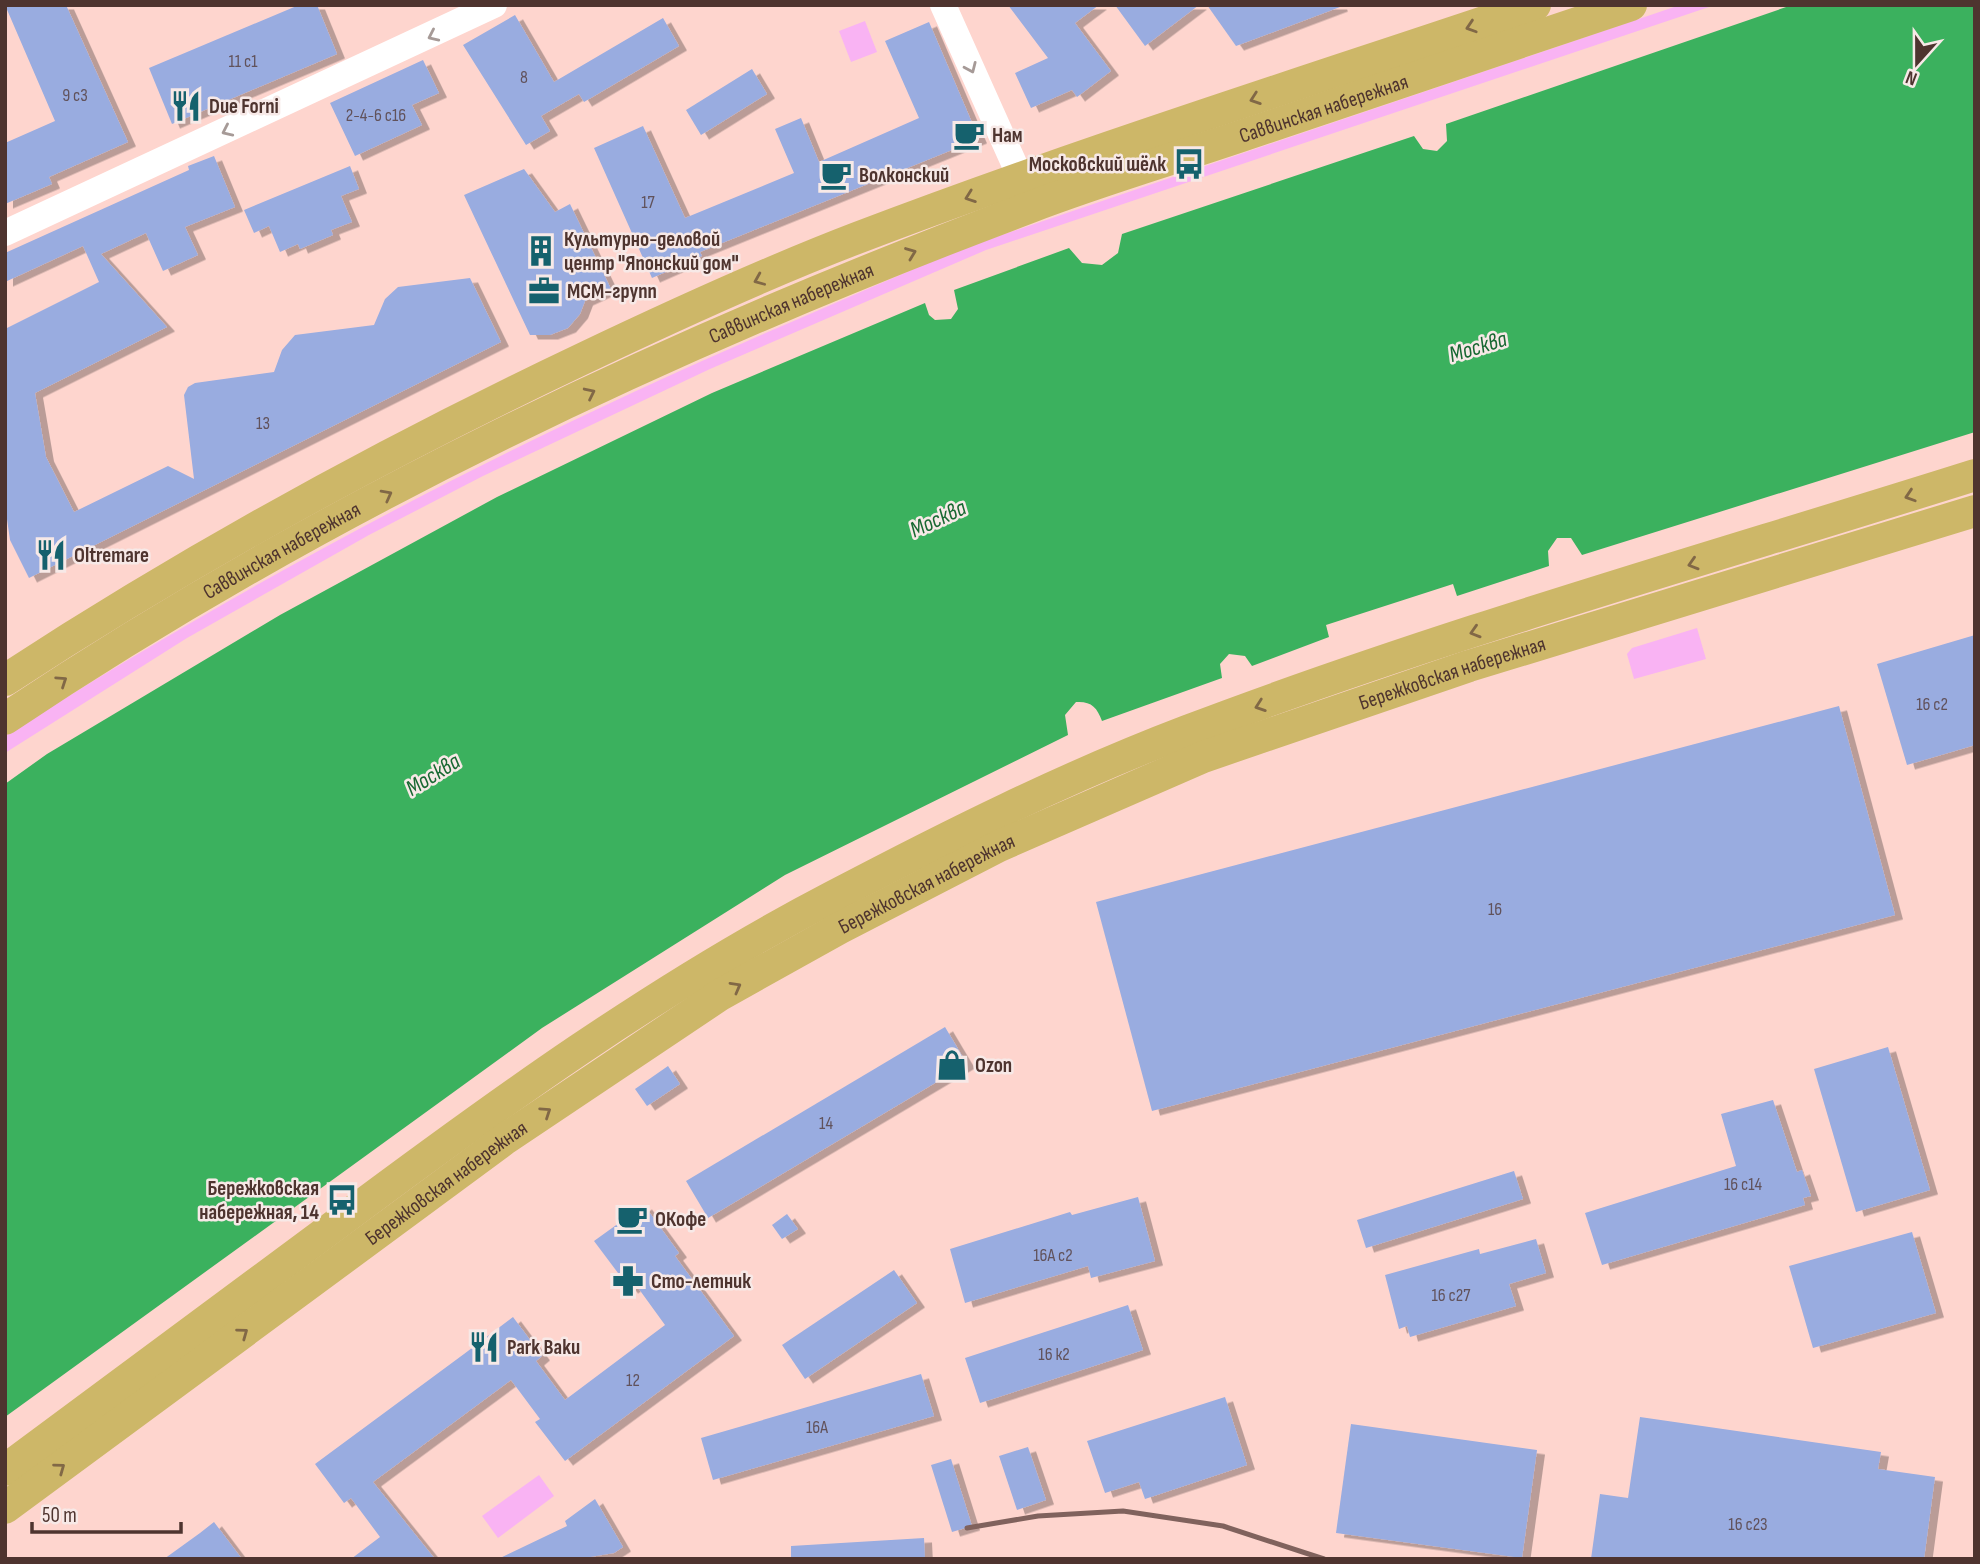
<svg xmlns="http://www.w3.org/2000/svg" width="1980" height="1564" font-family="'Sofia Sans Condensed',sans-serif">
<defs>
<filter id="shadow"><feDropShadow dx="8" dy="4.5" stdDeviation="0" flood-color="#0004"/></filter>
</defs>
<rect width="100%" height="100%" fill="#fed5ce"/>
<g fill="#f9b3f3">
<path d="M1680,5H1715L986,250L710,369L483,476L369,535L187,638L5,753V736C259,574 519,438 796,320C859,293 920,265 984,241Z"/>
<path d="M865,21L877,52L851,62L839,31Z"/>
<path d="M1697,628L1706,659L1634,679L1627,654L1632,648Z"/>
<path d="M539,1475L554,1496L498,1538L482,1516Z"/>
</g>
<path fill="#3bb15e" d="M1792,5H1975V432L1582,555L1571,538H1557L1548,551L1549,566L1457,596L1453,584L1326,625L1329,637L1252,666L1245,656L1229,654L1220,664L1222,678L1102,721C1097,707 1091,701 1076,702L1065,715L1068,735L785,875L542,1028L5,1417V784L47,754L280,615L497,497L712,393L925,303L929,315L935,320L951,319L958,309L954,290L1069,248L1082,263L1102,265L1118,253L1122,234L1414,136L1423,149L1437,151L1447,141L1446,124Z"/>
<g fill="#99ace0" filter="url(#shadow)">
<path d="M5,5H66L128,142L49,177L52,184L5,204V143L55,121Z"/>
<path d="M299,5H317L337,54L172,124L149,68Z"/>
<path d="M1008,5H1099L1075,23L1111,71L1077,97L1072,90L1031,108L1015,73L1048,58Z"/>
<path d="M1115,5H1199L1145,46Z"/>
<path d="M1207,5H1339L1340,7L1236,46Z"/>
<path d="M515,15L554,82L663,18L679,46L584,102L579,94L541,116L550,131L526,145L463,45Z"/>
<path d="M929,22L979,139L700,252L702,256L652,278L594,148L643,126L685,218L794,173L775,129L801,118L819,162L919,118L885,41Z"/>
<path d="M423,60L439,93L412,105L422,125L355,156L330,103Z"/>
<path d="M752,69L767,94L701,135L686,110Z"/>
<path d="M214,156L235,207L185,227L198,255L163,271L146,233L101,254L167,327L35,393L46,457L74,512L168,466L194,479L184,395L188,387L195,383L274,372L282,350L295,335L374,325L385,299L398,287L470,278L501,342L29,578L10,540L5,505V329L99,282L83,246L5,282V253L189,170L188,166Z"/>
<path d="M350,166L359,189L341,196L352,222L331,230L333,235L300,249L298,244L280,252L269,226L254,233L244,210Z"/>
<path d="M524,169L555,212L570,204L611,289L585,301L580,314L568,328L550,335H530L464,195Z"/>
<path d="M1975,635V745L1907,765L1877,664Z"/>
<path d="M1839,706L1895,915L1152,1111L1096,902Z"/>
<path d="M945,1027L967,1064L708,1218L686,1181Z"/>
<path d="M1888,1047L1930,1190L1856,1212L1814,1069Z"/>
<path d="M668,1066L680,1084L647,1106L635,1089Z"/>
<path d="M1773,1100L1797,1172L1802,1170L1811,1196L1803,1198L1805,1205L1602,1265L1585,1213L1736,1166L1721,1114Z"/>
<path d="M1514,1171L1523,1199L1366,1248L1357,1220Z"/>
<path d="M1138,1197L1155,1261L1091,1278L1088,1266L965,1303L950,1249L1070,1212L1072,1215Z"/>
<path d="M644,1205L679,1253L675,1256L734,1336L565,1461L535,1422L540,1419L511,1380L373,1482L435,1559H351L380,1537L351,1498L344,1503L315,1464L464,1354L513,1317L542,1356L536,1361L565,1400L665,1325L636,1285L630,1289L594,1241Z"/>
<path d="M787,1214L798,1229L782,1239L772,1225Z"/>
<path d="M1912,1232L1936,1313L1813,1348L1789,1266Z"/>
<path d="M1536,1239L1546,1273L1509,1284L1516,1306L1410,1337L1407,1326L1399,1329L1385,1275L1479,1249L1480,1254Z"/>
<path d="M894,1270L917,1303L805,1379L782,1345Z"/>
<path d="M1128,1305L1143,1350L980,1403L965,1358Z"/>
<path d="M921,1374L934,1416L713,1480L701,1438Z"/>
<path d="M1225,1397L1247,1465L1145,1499L1139,1482L1105,1493L1087,1441Z"/>
<path d="M1640,1417L1881,1452L1878,1469L1935,1477L1924,1559H1591L1600,1494L1628,1498Z"/>
<path d="M1351,1424L1537,1450L1522,1558L1336,1533Z"/>
<path d="M1028,1447L1046,1500L1017,1510L999,1456Z"/>
<path d="M951,1459L972,1526L952,1532L931,1465Z"/>
<path d="M595,1499L623,1547L614,1553L578,1559H498L567,1526L565,1521Z"/>
<path d="M214,1522L242,1559H164L200,1533Z"/>
<path d="M924,1538L925,1559H791V1546Z"/>
</g>
<g fill="none" stroke-linecap="round" stroke-linejoin="round">
<g stroke="#fff" stroke-width="26">
<path d="M943,5L1021,179"/>
<path d="M5,233L494,5"/>
</g>
<g stroke="#cdb768" stroke-width="32">
<path d="M5,680C189,560 382,454 580,360C670,317 763,274 857,238C1080,153 1309,81 1535,5"/>
<path id="s1" d="M5,719C323,506 672,342 1028,208C1098,181 1170,160 1241,136C1371,93 1501,49 1631,5"/>
<path d="M5,1470C116,1387 227,1305 338,1223C496,1105 657,988 832,897C948,836 1066,777 1187,731C1445,633 1712,558 1975,475"/>
<path id="s2" d="M5,1508L505,1139L720,995L840,928L999,846L1203,757L1469,666L1975,511"/>
</g>
<path stroke="#80625d" stroke-width="5" d="M967,1528L1038,1516L1123,1511L1223,1526L1324,1559"/>
</g>
<defs><path id="oneway-chevron" d="M-2-3.5L2.5 0L-2 3.5" fill="none" stroke-width="1.6" stroke-linecap="round" stroke-linejoin="round" transform="scale(1.75)"/></defs>
<g stroke="#816846">
<use href="#oneway-chevron" transform="translate(1471 27) rotate(162)"/>
<use href="#oneway-chevron" transform="translate(1255 99) rotate(161)"/>
<use href="#oneway-chevron" transform="translate(970 197) rotate(160)"/>
<use href="#oneway-chevron" transform="translate(911 253) rotate(-21)"/>
<use href="#oneway-chevron" transform="translate(759 280) rotate(157)"/>
<use href="#oneway-chevron" transform="translate(590 393) rotate(-26)"/>
<use href="#oneway-chevron" transform="translate(387 495) rotate(-28)"/>
<use href="#oneway-chevron" transform="translate(1910 496) rotate(162)"/>
<use href="#oneway-chevron" transform="translate(1693 564) rotate(163)"/>
<use href="#oneway-chevron" transform="translate(1475 632) rotate(163)"/>
<use href="#oneway-chevron" transform="translate(62 681) rotate(-34)"/>
<use href="#oneway-chevron" transform="translate(1260 706) rotate(161)"/>
<use href="#oneway-chevron" transform="translate(736 987) rotate(-29)"/>
<use href="#oneway-chevron" transform="translate(546 1112) rotate(-34)"/>
<use href="#oneway-chevron" transform="translate(243 1333) rotate(-36)"/>
<use href="#oneway-chevron" transform="translate(60 1468) rotate(-36)"/>
</g>
<g stroke="#a69a97">
<use href="#oneway-chevron" transform="translate(433 36) rotate(155)"/>
<use href="#oneway-chevron" transform="translate(971 68) rotate(66)"/>
<use href="#oneway-chevron" transform="translate(227 131) rotate(155)"/>
</g>
<defs>
<symbol id="restaurant-bare" viewBox="-9 -9 18 18"><path d="M-5-6h1v4h1v-4h1v4h1v-4h1v5L-1.5 .5V6h-2V.5L-5-1ZM5-6V6H3V1.5H1.5Q1.5-4 5-6Z" fill="#15616d" stroke="#f7e9e7" stroke-width="2.5" paint-order="stroke"/></symbol>
<symbol id="cafe-bare" viewBox="-9 -9 18 18"><path d="M-5.5-4.5H6V0H3Q3 3.5 0 3.5H-2.5Q-5.5 3.5-5.5 0ZM3-3.2v2h1.7v-2ZM-6 4.5H4V6H-6Z" fill="#15616d" stroke="#f7e9e7" stroke-width="2.5" paint-order="stroke"/></symbol>
<symbol id="bus-bare" viewBox="-9 -9 18 18"><path d="M-5-6H5V4H4V6H2V4H-2V6H-4V4H-5ZM-3.5-4V0h7V-4ZM-3.5 1.2v1.5H-2V1.2ZM2 1.2v1.5H3.5V1.2Z" fill="#15616d" stroke="#f7e9e7" stroke-width="2.5" paint-order="stroke"/></symbol>
<symbol id="building-bare" viewBox="-9 -9 18 18"><path d="M-4-6H4V6H1V3H-1V6H-4ZM-2.5-4.3h1.7v1.8h-1.7ZM.8-4.3h1.7v1.8H.8ZM-2.5-1h1.7V.8h-1.7ZM.8-1h1.7V.8H.8Z" fill="#15616d" stroke="#f7e9e7" stroke-width="2.5" paint-order="stroke"/></symbol>
<symbol id="office-bare" viewBox="-9 -9 18 18"><path d="M-6-3h4V-5.5h4V-3h4V5H-6ZM-1-4.5V-3h2v-1.5ZM-6 0V1H6V0Z" fill="#15616d" stroke="#f7e9e7" stroke-width="2.5" paint-order="stroke"/></symbol>
<symbol id="shop-bare" viewBox="-9 -9 18 18"><path d="M-5-2.5h2.3a2.7 3.5 0 0 1 5.4 0H5L5.5 6h-11ZM-1.5-2.5h3a1.5 2.3 0 0 0-3 0Z" fill="#15616d" stroke="#f7e9e7" stroke-width="2.5" paint-order="stroke"/></symbol>
<symbol id="pharmacy-bare" viewBox="-9 -9 18 18"><path d="M-2-6h4v4h4v4h-4v4h-4v-4h-4v-4h4Z" fill="#15616d" stroke="#f7e9e7" stroke-width="2.5" paint-order="stroke"/></symbol>
</defs>
<g fill-rule="evenodd">
<use href="#restaurant-bare" x="164" y="84" width="44" height="44"/>
<use href="#cafe-bare" x="947" y="113" width="44" height="44"/>
<use href="#bus-bare" x="1167" y="142" width="44" height="44"/>
<use href="#cafe-bare" x="814" y="153" width="44" height="44"/>
<use href="#building-bare" x="519" y="229" width="44" height="44"/>
<use href="#office-bare" x="522" y="269" width="44" height="44"/>
<use href="#restaurant-bare" x="29" y="533" width="44" height="44"/>
<use href="#shop-bare" x="930" y="1043" width="44" height="44"/>
<use href="#bus-bare" x="320" y="1178" width="44" height="44"/>
<use href="#cafe-bare" x="610" y="1197" width="44" height="44"/>
<use href="#pharmacy-bare" x="606" y="1259" width="44" height="44"/>
<use href="#restaurant-bare" x="462" y="1325" width="44" height="44"/>
</g>
<g text-anchor="middle" dominant-baseline="central" stroke-width="5" stroke-linejoin="round" paint-order="stroke">
<g font-size="18" fill="#61525b">
<text x="243" y="61">11 с1</text>
<text x="524" y="77">8</text>
<text x="75" y="95">9 с3</text>
<text x="376" y="115">2-4-6 с16</text>
<text x="648" y="202">17</text>
<text x="263" y="423">13</text>
<text x="1932" y="704">16 с2</text>
<text x="1495" y="909">16</text>
<text x="826" y="1123">14</text>
<text x="1743" y="1184">16 с14</text>
<text x="1053" y="1255">16А с2</text>
<text x="1451" y="1295">16 с27</text>
<text x="1054" y="1354">16 к2</text>
<text x="633" y="1380">12</text>
<text x="817" y="1427">16А</text>
<text x="1748" y="1524">16 с23</text>
</g>
<g font-size="21" font-weight="bold" fill="#4e342f" stroke="#f7e9e7" text-anchor="start">
<text x="209" y="106">Due Forni</text>
<text x="992" y="135">Нам</text>
<text x="1166" y="164" text-anchor="end">Московский шёлк</text>
<text x="859" y="175">Волконский</text>
<text x="564" y="239">Культурно-деловой<tspan x="564" dy="24">центр "Японский дом"</tspan></text>
<text x="567" y="291">МСМ-групп</text>
<text x="74" y="555">Oltremare</text>
<text x="975" y="1065">Ozon</text>
<text x="319" y="1188" text-anchor="end">Бережковская<tspan x="319" dy="24">набережная, 14</tspan></text>
<text x="655" y="1219">ОКофе</text>
<text x="651" y="1281">Сто-летник</text>
<text x="507" y="1347">Park Baku</text>
</g>
<g font-size="21" fill="#4e342f" stroke="#f7e9e7">
<text stroke="none"><textPath href="#s1" startOffset="1458">Саввинская набережная</textPath></text>
<text stroke="none"><textPath href="#s1" startOffset="891">Саввинская набережная</textPath></text>
<text stroke="none"><textPath href="#s1" startOffset="324">Саввинская набережная</textPath></text>
<text stroke="none"><textPath href="#s2" startOffset="1682">Бережковская набережная</textPath></text>
<text stroke="none"><textPath href="#s2" startOffset="1115">Бережковская набережная</textPath></text>
<text stroke="none"><textPath href="#s2" startOffset="548">Бережковская набережная</textPath></text>
</g>
<g font-size="23" font-style="italic" fill="#186832" stroke="#f7e9e7">
<text transform="translate(1478 347) rotate(-17)">Москва</text>
<text transform="translate(938 519) rotate(-25)">Москва</text>
<text transform="translate(433 775) rotate(-32)">Москва</text>
</g>
</g>
<rect width="1980" height="1564" fill="none" stroke="#4e342f" stroke-width="14"/>
<g transform="translate(1917 63) rotate(201)" stroke="#f7e9e7" stroke-width="5" paint-order="stroke">
<path d="M0-5L12 26L0 18L-12 26Z" fill="#4e342f"/>
<text y="-10" font-size="19" font-weight="bold" text-anchor="middle" fill="#4e342f">N</text>
</g>
<path d="M32 1522v10h149v-10" fill="none" stroke="#4e342f" stroke-width="3.5"/>
<text x="42" y="1522" font-size="21" fill="#4e342f" stroke="#f7e9e7" stroke-width="5" paint-order="stroke">50 m</text>
</svg>
